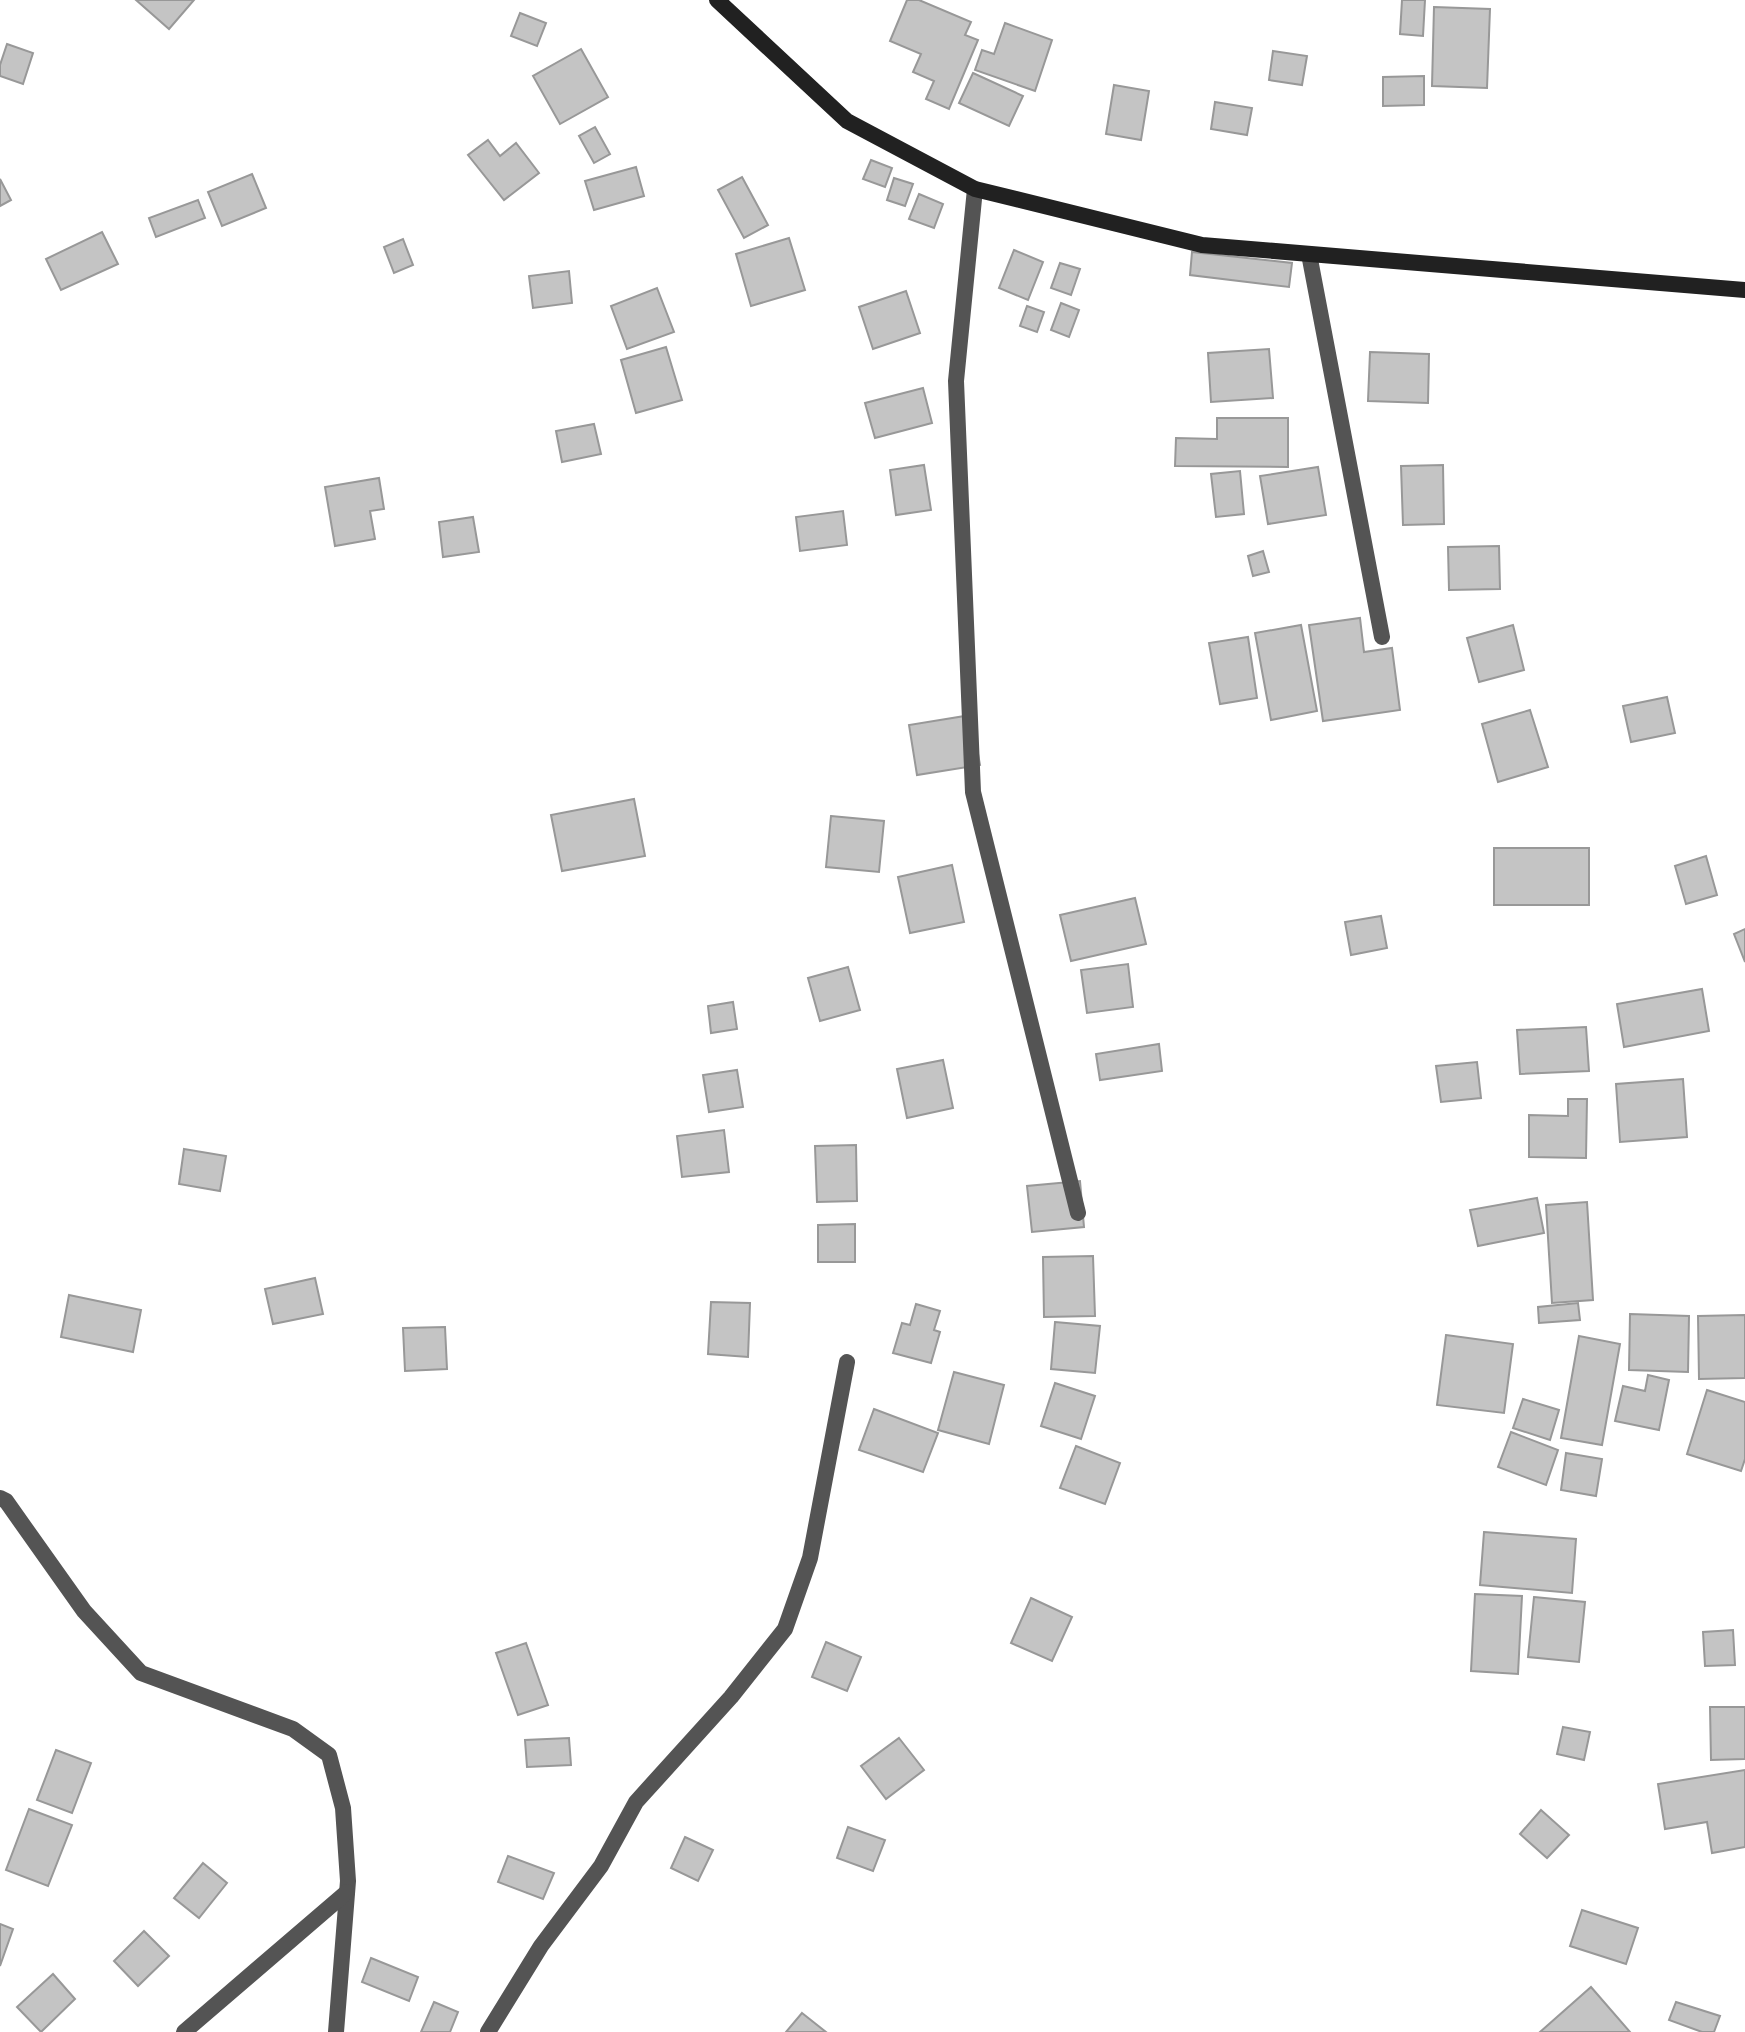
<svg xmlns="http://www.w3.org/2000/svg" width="1745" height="2032" font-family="Jost,sans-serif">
<rect width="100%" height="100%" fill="#fff"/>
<g fill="#c4c4c4" stroke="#989898" stroke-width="2">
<path d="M136,0H194L169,29Z"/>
<path d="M907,0H919L971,22L965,35L978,40L949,109L926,99L934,81L913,72L921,54L890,41Z"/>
<path d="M1402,0H1425L1423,36L1400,34Z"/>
<path d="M1434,7L1490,9L1487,88L1432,86Z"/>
<path d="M520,13L546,23L537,46L511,36Z"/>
<path d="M1005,23L1052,40L1035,91L975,70L982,50L994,54Z"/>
<path d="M7,44L33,53L23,84L0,76V65Z"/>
<path d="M581,49L608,97L560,124L533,76Z"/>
<path d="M1273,51L1307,56L1302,85L1269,80Z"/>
<path d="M973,73L1023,96L1009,126L959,103Z"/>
<path d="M1424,76V105L1383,106V77Z"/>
<path d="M1114,85L1149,91L1141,140L1106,134Z"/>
<path d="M1215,102L1252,108L1247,135L1211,129Z"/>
<path d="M595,127L610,154L594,163L579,136Z"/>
<path d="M488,140L500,156L516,143L539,173L504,200L468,155Z"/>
<path d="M871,160L892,168L885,187L863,179Z"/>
<path d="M636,167L644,196L594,210L585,181Z"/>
<path d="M252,174L266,208L222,226L208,192Z"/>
<path d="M742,177L768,225L744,238L718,190Z"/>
<path d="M894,178L913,184L905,206L887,200Z"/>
<path d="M0,179L11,200L0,206Z"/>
<path d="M919,194L943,204L934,228L909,219Z"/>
<path d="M198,200L205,218L156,237L149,218Z"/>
<path d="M102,232L118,264L61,290L46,259Z"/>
<path d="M789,238L805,290L751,306L736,254Z"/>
<path d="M403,239L413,265L394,273L384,247Z"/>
<path d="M1014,250L1043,262L1028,300L999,288Z"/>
<path d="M1192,252L1292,263L1289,287L1190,275Z"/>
<path d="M1060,263L1080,269L1071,295L1051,288Z"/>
<path d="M569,271L572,303L533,308L529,276Z"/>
<path d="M657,288L674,332L627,349L611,306Z"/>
<path d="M906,291L920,333L873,349L859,307Z"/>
<path d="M1061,303L1079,310L1069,337L1051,330Z"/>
<path d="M1027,306L1044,312L1037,332L1020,326Z"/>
<path d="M666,347L682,400L636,413L621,360Z"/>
<path d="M1269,349L1273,398L1211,402L1208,353Z"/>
<path d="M1370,352L1429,354L1428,403L1368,401Z"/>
<path d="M923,388L932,423L875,438L865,403Z"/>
<path d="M1217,418H1288V467L1175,466L1176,438L1217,439Z"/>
<path d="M594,424L601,454L562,462L556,431Z"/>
<path d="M924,465L931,510L896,515L890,470Z"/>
<path d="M1443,465L1444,524L1403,525L1401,466Z"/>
<path d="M1318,467L1326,515L1268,524L1260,476Z"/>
<path d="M1240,471L1244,514L1216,517L1211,474Z"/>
<path d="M379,478L384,509L370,511L375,539L335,546L325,487Z"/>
<path d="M843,511L847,545L800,551L796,517Z"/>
<path d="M473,517L479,552L443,557L439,522Z"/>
<path d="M1499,546L1500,589L1449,590L1448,547Z"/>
<path d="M1263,551L1269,572L1253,576L1248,556Z"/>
<path d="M1360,618L1364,652L1392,648L1400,710L1323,721L1309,625Z"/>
<path d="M1301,625L1317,711L1271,720L1255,633Z"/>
<path d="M1513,625L1524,670L1479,682L1467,638Z"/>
<path d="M1248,637L1257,698L1220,704L1209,643Z"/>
<path d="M1667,697L1675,733L1631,742L1623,706Z"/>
<path d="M1530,710L1548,767L1498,782L1482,724Z"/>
<path d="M971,715L980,765L917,775L909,725Z"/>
<path d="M634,799L645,856L562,871L551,815Z"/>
<path d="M831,816L884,821L879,872L826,867Z"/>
<rect x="1494" y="848" width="95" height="57"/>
<path d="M1706,856L1717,895L1686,904L1675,866Z"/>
<path d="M952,865L964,922L910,933L898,877Z"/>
<path d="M1135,898L1146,944L1071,961L1060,915Z"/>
<path d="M1381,916L1387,948L1351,955L1345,922Z"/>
<path d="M1745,929V962L1734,934Z"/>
<path d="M1128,964L1133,1007L1087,1013L1081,970Z"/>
<path d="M848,967L860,1010L820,1021L808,978Z"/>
<path d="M1702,989L1709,1031L1624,1047L1617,1004Z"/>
<path d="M733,1002L737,1029L711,1033L708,1006Z"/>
<path d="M1586,1027L1589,1071L1520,1074L1517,1030Z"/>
<path d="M1159,1044L1162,1071L1100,1080L1096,1054Z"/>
<path d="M943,1060L953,1108L907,1118L897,1069Z"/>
<path d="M1477,1062L1481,1098L1441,1102L1436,1066Z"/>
<path d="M737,1070L743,1107L709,1112L703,1075Z"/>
<path d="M1683,1079L1687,1137L1620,1142L1616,1084Z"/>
<path d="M1568,1099H1587L1586,1158L1529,1157V1115L1568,1116Z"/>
<path d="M724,1130L729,1172L682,1177L677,1136Z"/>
<path d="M856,1145L857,1201L817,1202L815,1146Z"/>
<path d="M184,1149L226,1156L220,1191L179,1184Z"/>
<path d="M1080,1181L1084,1227L1032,1232L1027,1186Z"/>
<path d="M1537,1198L1544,1233L1478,1246L1470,1210Z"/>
<path d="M1587,1202L1593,1300L1552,1303L1546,1205Z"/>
<path d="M855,1224V1262H818V1225Z"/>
<path d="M1093,1256L1095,1316L1044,1317L1043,1257Z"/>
<path d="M315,1278L323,1314L273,1324L265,1289Z"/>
<path d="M69,1295L141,1310L133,1352L61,1337Z"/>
<path d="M711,1302L750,1303L748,1357L708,1354Z"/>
<path d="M1578,1303L1580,1320L1539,1323L1538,1307Z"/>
<path d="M916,1304L940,1311L934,1330L940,1332L931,1363L893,1353L902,1323L910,1325Z"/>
<path d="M1630,1314L1689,1316L1688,1372L1629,1370Z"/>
<path d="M1745,1315V1378L1699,1379L1698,1316Z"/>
<path d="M1055,1322L1100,1326L1095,1373L1051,1369Z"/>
<path d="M445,1327L447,1369L405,1371L403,1328Z"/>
<path d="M1446,1335L1513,1344L1504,1413L1437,1405Z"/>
<path d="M1579,1336L1620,1344L1602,1445L1561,1438Z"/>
<path d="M954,1372L1004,1385L989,1444L938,1430Z"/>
<path d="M1648,1375L1669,1380L1659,1430L1615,1421L1623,1386L1645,1391Z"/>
<path d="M1055,1383L1095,1396L1081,1439L1041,1426Z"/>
<path d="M1707,1390L1745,1402V1459L1741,1471L1687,1454Z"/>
<path d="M1523,1399L1559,1410L1550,1440L1513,1428Z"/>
<path d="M874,1409L938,1433L923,1472L859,1450Z"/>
<path d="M1511,1432L1558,1450L1546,1485L1498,1467Z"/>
<path d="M1076,1446L1120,1463L1105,1504L1060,1488Z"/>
<path d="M1566,1453L1602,1459L1596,1496L1561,1490Z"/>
<path d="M1484,1532L1576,1539L1572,1593L1480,1585Z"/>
<path d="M1475,1594L1522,1596L1518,1674L1471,1671Z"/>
<path d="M1534,1597L1585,1602L1579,1662L1528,1657Z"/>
<path d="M1031,1598L1072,1617L1052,1661L1011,1643Z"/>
<path d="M1733,1630L1735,1665L1705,1666L1703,1632Z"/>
<path d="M826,1642L861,1657L847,1691L812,1677Z"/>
<path d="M526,1643L548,1705L518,1715L496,1653Z"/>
<path d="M1710,1707H1745V1759L1711,1760Z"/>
<path d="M1563,1727L1590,1732L1584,1760L1557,1754Z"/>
<path d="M569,1738L571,1765L527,1767L525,1740Z"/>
<path d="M899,1738L924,1770L886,1799L861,1766Z"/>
<path d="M56,1750L91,1763L72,1813L37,1800Z"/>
<path d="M1745,1770V1847L1712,1853L1707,1822L1665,1829L1658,1784Z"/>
<path d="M29,1809L72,1825L48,1886L6,1870Z"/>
<path d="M1541,1810L1569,1835L1547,1858L1520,1834Z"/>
<path d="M848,1827L885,1840L873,1871L837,1858Z"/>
<path d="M685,1837L713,1850L698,1881L671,1868Z"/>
<path d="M508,1856L554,1873L543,1899L498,1882Z"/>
<path d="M203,1863L227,1883L199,1918L174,1898Z"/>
<path d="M1582,1910L1638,1928L1626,1964L1570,1946Z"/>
<path d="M0,1924L13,1929L0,1966Z"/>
<path d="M144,1931L169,1956L138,1986L114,1961Z"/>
<path d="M371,1958L418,1977L409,2001L362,1982Z"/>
<path d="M53,1974L75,1999L41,2032L17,2007Z"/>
<path d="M1591,1987L1630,2032H1540Z"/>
<path d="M434,2002L458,2012L450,2032H421Z"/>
<path d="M1676,2002L1720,2016L1714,2032H1702L1669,2020Z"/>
<path d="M802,2013L826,2032H786Z"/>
</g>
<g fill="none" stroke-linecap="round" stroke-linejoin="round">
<g stroke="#545454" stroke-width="16">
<path d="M975,189L956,381L973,792L1078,1213"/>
<path d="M1309,254L1382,637"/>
<path d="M0,1498L6,1501L84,1611L141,1673L293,1729L329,1755L343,1808L348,1881L336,2032"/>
<path d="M184,2032L347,1892"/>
<path d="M488,2032L541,1946L601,1866L636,1802L731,1697L785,1629L810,1558L847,1362"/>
</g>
<path stroke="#212121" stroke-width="16" d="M717,0L847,121L975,189L1202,245L1745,290"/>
</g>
</svg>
